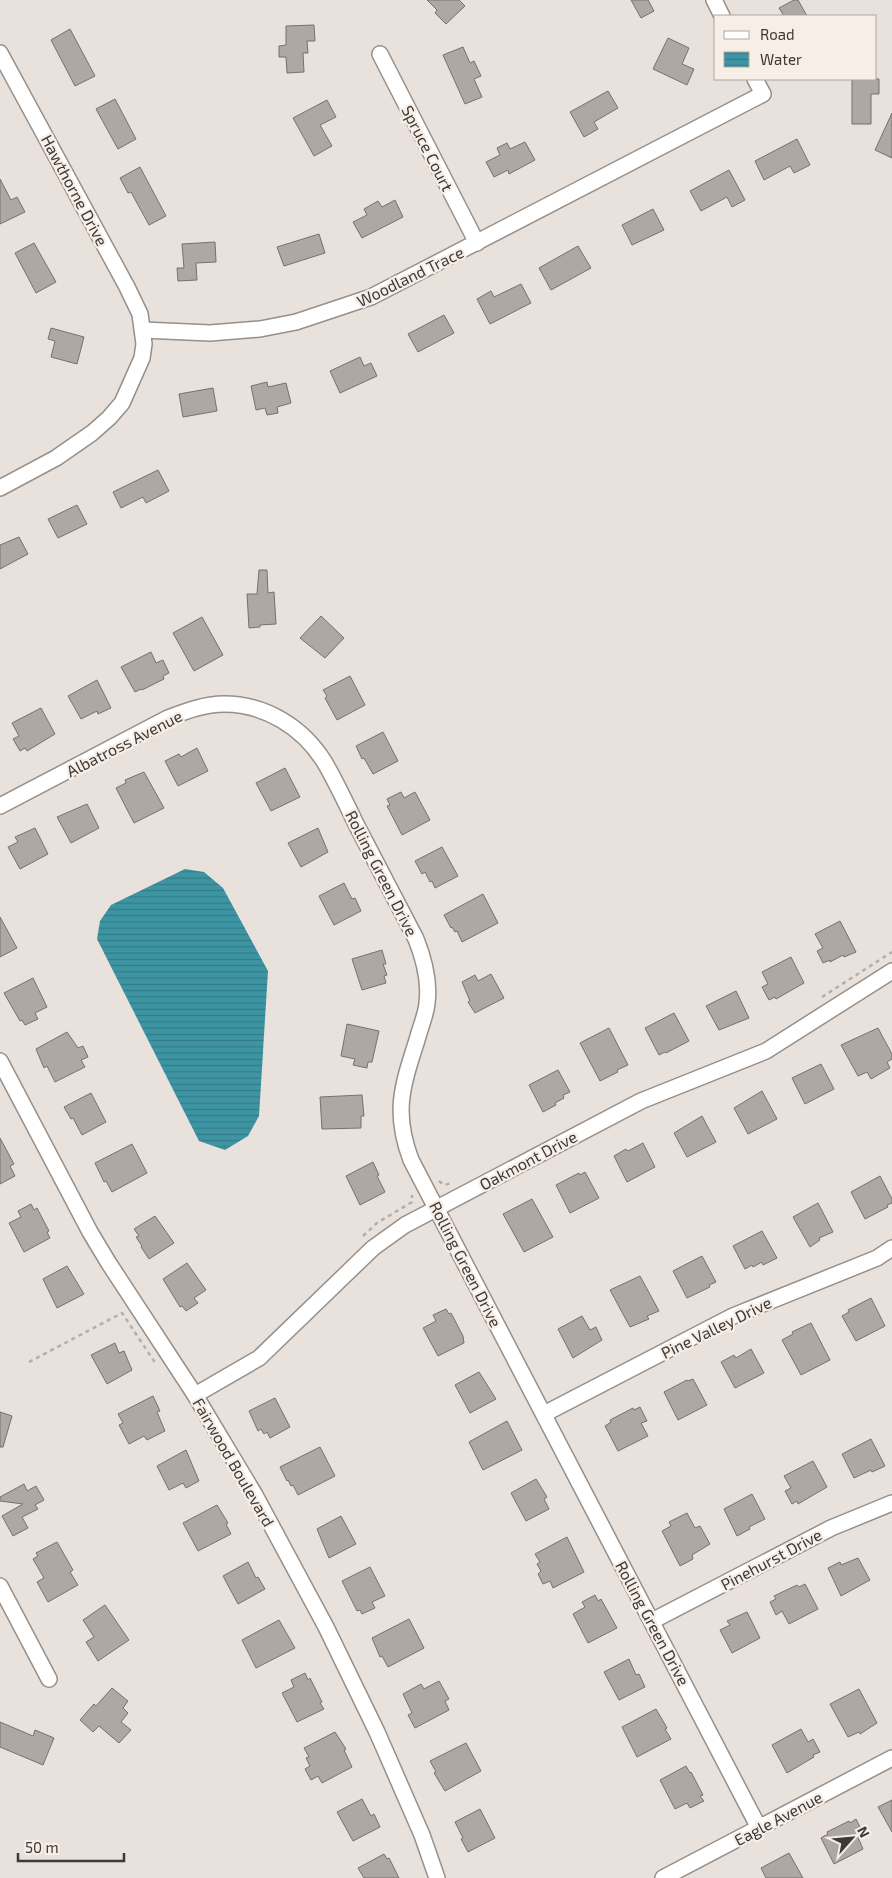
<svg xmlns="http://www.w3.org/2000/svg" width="892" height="1878" font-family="'Exo 2',sans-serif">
<defs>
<pattern id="water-rules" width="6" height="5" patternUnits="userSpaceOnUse" patternTransform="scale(1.25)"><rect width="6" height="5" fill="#3d95a4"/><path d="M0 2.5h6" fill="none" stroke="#347b86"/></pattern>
</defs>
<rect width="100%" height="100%" fill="#e9e1db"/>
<path fill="url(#water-rules)" d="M185,869L204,872L223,888L268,971L259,1116L248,1136L225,1150L199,1141L97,939L100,921L111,905Z"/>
<g fill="#afa7a2" stroke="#77706b">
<path d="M427,0H459L465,6L446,24L435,13L437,10Z"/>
<path d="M631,0H648L654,11L641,18Z"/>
<path d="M794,0H798L807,16H784L779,8Z"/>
<path d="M314,25L315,41H307L308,53H303L304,72L287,73L286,57H279V46L286,45V26Z"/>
<path d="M70,29L95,76L75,86L51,40Z"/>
<path d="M668,38L689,48L682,64L694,69L687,85L653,69Z"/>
<path d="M463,47L470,63L474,61L481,76L474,79L482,97L465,104L443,55Z"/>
<path d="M852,79H879V94H871V124H852Z"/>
<path d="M608,91L618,108L594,122L598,129L584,137L570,112Z"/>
<path d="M115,99L136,139L118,149L96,109Z"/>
<path d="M327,100L336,117L320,125L332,146L314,156L293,118Z"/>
<path d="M892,113V158L875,150Z"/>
<path d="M797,139L810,165L794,173L790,166L764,180L755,161Z"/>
<path d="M525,142L535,160L509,174L508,170L494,177L486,162L500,155L497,148L507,143L510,149Z"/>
<path d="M140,167L166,216L149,225L131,192L128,193L120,178Z"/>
<path d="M729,170L745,200L732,207L727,197L701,211L690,191Z"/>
<path d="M0,179L11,200L17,197L25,212L0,224Z"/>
<path d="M395,200L403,217L362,238L353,222L367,215L364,209L378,201L382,207Z"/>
<path d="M653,209L664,230L632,245L622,225Z"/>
<path d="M319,234L325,253L284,266L277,247Z"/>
<path d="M215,242L216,262L196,263L197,280L178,281L177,268H184L182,244Z"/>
<path d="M34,243L56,282L36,293L15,253Z"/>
<path d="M578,246L591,268L551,290L539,268Z"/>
<path d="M521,284L531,303L490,324L477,299L491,291L494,297Z"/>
<path d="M444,315L454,333L418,352L408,334Z"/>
<path d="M51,328L84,337L77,364L51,357L55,341L48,339Z"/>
<path d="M360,357L364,366L371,363L377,376L340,393L330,371Z"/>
<path d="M267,382L268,387L286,383L291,403L277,407L278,413L267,415L265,408L256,410L251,386Z"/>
<path d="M213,388L217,411L183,417L179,394Z"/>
<path d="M158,470L169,491L146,503L143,497L121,508L113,492Z"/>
<path d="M77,505L87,524L58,538L48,519Z"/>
<path d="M19,537L28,554L0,569V545Z"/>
<path d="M259,570H267L268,593L274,592L276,624L260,625V627L249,628L247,594H257Z"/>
<path d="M321,616L344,638L325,658L300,638Z"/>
<path d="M202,617L223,655L194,671L173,633Z"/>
<path d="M151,652L156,663L163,660L169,673L163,676L164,679L142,690L141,689L135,692L121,667Z"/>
<path d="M350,676L365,705L337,720L325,698L327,696L323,690Z"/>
<path d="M97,680L111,708L98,714L97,711L81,719L68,696Z"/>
<path d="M41,708L55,734L27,751L25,748L20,751L13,739L19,736L12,723Z"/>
<path d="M383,732L398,761L373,774L364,758L362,759L356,746Z"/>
<path d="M197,748L208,771L178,786L165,761L179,754L181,757Z"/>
<path d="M285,768L300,797L271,811L256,783Z"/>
<path d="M144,772L164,808L134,823L116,788L126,783L125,780Z"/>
<path d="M401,792L404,798L415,792L430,820L402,835L387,806L390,805L387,799Z"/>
<path d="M87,804L99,828L71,843L57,817Z"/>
<path d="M35,828L48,854L20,869L8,847L18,842L15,837Z"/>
<path d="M318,828L328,852L301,867L288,843Z"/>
<path d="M442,847L458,876L435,888L432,881L430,882L425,872L422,874L415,861Z"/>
<path d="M344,883L352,899L355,898L361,911L334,925L319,896Z"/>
<path d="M483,894L498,923L462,942L457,931L455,932L452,927L451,928L444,915Z"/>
<path d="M0,917L17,948L0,957Z"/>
<path d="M840,921L856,952L844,957L843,955L830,962V960L823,963L817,951L823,948L815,934Z"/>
<path d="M382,950L386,964H383L387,975L384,976L386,983L362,990L352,959Z"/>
<path d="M791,957L804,983L776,999L775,997L769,1000L762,987L768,984L762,972Z"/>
<path d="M491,974L504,998L475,1013L468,1002L470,1001L462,982L475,975L478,981Z"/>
<path d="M33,978L47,1007L35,1013L38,1019L25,1025L22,1020L20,1021L4,993Z"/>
<path d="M736,991L749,1018L719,1030L706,1006Z"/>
<path d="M674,1013L689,1041L666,1053L665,1052L659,1055L645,1028Z"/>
<path d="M347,1024L379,1031L372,1062H368L367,1068L353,1065L355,1059L341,1056Z"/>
<path d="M609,1028L628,1065L617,1070L618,1072L600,1081L580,1043Z"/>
<path d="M878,1028L892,1054V1059L887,1062L890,1068L871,1079L867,1072L858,1076L841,1045Z"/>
<path d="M67,1032L78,1048L83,1046L88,1057L81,1060L85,1067L55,1082L47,1066L44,1068L36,1049Z"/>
<path d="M821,1064L834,1089L805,1104L792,1078Z"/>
<path d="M558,1070L570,1092L563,1095L564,1098L555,1103L556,1105L543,1112L529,1085Z"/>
<path d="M762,1091L777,1119L748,1134L734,1108Z"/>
<path d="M91,1093L106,1122L82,1135L73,1118L71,1119L64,1107Z"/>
<path d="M362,1095L364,1116H361V1128L322,1129L320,1097Z"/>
<path d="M702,1116L716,1142L687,1157L674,1133Z"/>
<path d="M0,1138L14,1164L10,1166L15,1176L0,1184Z"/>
<path d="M643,1143L655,1167L627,1182L614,1156L626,1149L628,1151Z"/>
<path d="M132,1144L147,1173L112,1192L106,1181L104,1182L95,1163Z"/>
<path d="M373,1162L379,1175L377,1176L385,1192L360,1205L346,1176Z"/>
<path d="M585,1172L599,1198L570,1213L556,1185L579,1173L580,1175Z"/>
<path d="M880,1176L892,1199V1203L887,1205L888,1207L865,1219L851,1192Z"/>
<path d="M532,1199L553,1237L524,1252L503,1214Z"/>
<path d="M818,1203L833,1232L819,1238L820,1240L810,1247L793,1217Z"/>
<path d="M31,1204L34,1210L37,1208L49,1231L47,1232L50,1238L24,1252L9,1223L21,1217L18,1211Z"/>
<path d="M155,1216L174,1243L149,1259L141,1247L142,1246L136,1237L139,1236L134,1229Z"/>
<path d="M762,1231L777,1258L763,1265L762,1262L753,1267L752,1265L745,1269L733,1246Z"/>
<path d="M702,1256L716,1282L709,1285L710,1287L687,1298L673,1271Z"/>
<path d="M187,1263L206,1290L194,1298L198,1303L186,1311L182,1306L180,1307L163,1279Z"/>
<path d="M67,1266L84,1294L57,1308L43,1279Z"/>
<path d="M640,1276L659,1311L647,1316L649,1319L630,1327L610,1290Z"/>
<path d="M871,1298L885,1326L856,1341L842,1316L849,1312L848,1310Z"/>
<path d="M446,1309L449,1314L451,1313L463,1336L464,1343L438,1356L423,1328L436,1321L433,1315Z"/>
<path d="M582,1316L590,1330L596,1327L602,1340L573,1358L558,1329Z"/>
<path d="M811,1323L830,1360L801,1375L782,1340L793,1334L792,1332Z"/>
<path d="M115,1343L119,1353L124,1351L132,1370L107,1384L91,1355Z"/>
<path d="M751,1349L764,1373L735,1388L721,1362L734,1355L736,1358Z"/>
<path d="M479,1372L496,1399L470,1413L455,1385Z"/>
<path d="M693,1379L707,1405L678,1420L664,1392L687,1380L688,1381Z"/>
<path d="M153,1396L160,1411L157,1412L165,1431L147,1440L144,1436L129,1444L119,1425L123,1423L118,1414Z"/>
<path d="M275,1398L290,1427L270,1438L267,1432L264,1434L261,1429L258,1431L249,1411Z"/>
<path d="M640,1407L647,1421L641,1423L648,1436L618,1451L605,1426L611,1422L610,1420L633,1408L634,1410Z"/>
<path d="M0,1412L12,1416L3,1447H0Z"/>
<path d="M507,1421L522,1450L483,1470L469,1442Z"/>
<path d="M871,1439L885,1466L872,1472L871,1470L854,1478L842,1454Z"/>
<path d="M320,1447L335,1476L298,1495L293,1485L291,1486L288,1480L287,1481L280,1467Z"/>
<path d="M186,1450L199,1481L186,1488L183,1483L169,1490L157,1466Z"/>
<path d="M813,1461L827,1487L798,1504L797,1501L792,1504L785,1491L791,1488L784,1476Z"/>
<path d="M536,1479L547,1497L544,1499L549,1509L526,1521L511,1493Z"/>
<path d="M24,1484L27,1491L36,1486L44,1500L35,1505L38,1509L22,1517L28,1528L13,1536L2,1516L23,1504L0,1501V1497Z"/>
<path d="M752,1494L765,1519L749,1527L750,1529L737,1536L724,1509Z"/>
<path d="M217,1505L228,1523L226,1524L231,1534L198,1551L183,1523Z"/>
<path d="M687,1513L695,1528L700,1526L710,1544L692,1555L693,1559L680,1566L662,1531L671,1526L669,1522Z"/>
<path d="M341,1516L356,1544L329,1558L317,1529Z"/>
<path d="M567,1537L584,1572L553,1588L550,1581L543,1584L538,1574L541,1571L537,1564L540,1562L535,1554Z"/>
<path d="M57,1542L73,1570L70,1572L78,1585L48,1602L37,1582L44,1578L33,1559L38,1556L36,1553Z"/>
<path d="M858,1558L870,1580L841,1596L828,1568L840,1562L841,1565Z"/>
<path d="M248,1562L256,1578L258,1577L265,1589L238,1604L223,1576Z"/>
<path d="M370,1567L385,1596L372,1602L375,1608L362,1614L360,1610L357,1611L342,1581Z"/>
<path d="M805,1584L818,1609L789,1624L782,1611L776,1615L770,1602L776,1599L774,1596L797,1585L799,1587Z"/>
<path d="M595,1595L598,1601L601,1599L617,1628L588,1643L573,1614L585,1607L582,1602Z"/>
<path d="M105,1605L129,1640L98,1661L86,1642L94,1637L83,1620Z"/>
<path d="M747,1612L760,1638L732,1653L720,1630L730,1625L727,1621Z"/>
<path d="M409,1619L424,1648L388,1667L382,1656L380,1657L372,1638Z"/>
<path d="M279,1620L295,1648L256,1668L242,1640Z"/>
<path d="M629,1659L636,1675L639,1674L645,1687L619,1700L604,1672Z"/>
<path d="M305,1673L308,1680L310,1678L322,1702L320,1703L324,1709L297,1722L282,1693L294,1687L291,1680Z"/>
<path d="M439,1681L449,1699L445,1701L449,1710L415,1728L408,1715L412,1713L403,1694L421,1684L424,1689Z"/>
<path d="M112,1688L128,1701L123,1708L128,1713L121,1722L131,1730L119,1743L99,1726L93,1732L80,1720L94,1704L96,1706Z"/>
<path d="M859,1689L877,1723L860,1734L859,1732L848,1737L830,1704Z"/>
<path d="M656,1709L667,1728L665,1729L671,1739L637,1757L622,1727Z"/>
<path d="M0,1722L33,1736L35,1730L54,1738L43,1765L0,1747Z"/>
<path d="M801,1729L808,1742L813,1739L820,1752L813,1755L814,1757L787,1773L772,1745Z"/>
<path d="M335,1732L346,1749L344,1750L352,1767L322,1783L318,1776L311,1780L305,1769L310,1766L306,1758L309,1757L304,1748Z"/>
<path d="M466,1743L481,1771L445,1791L434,1773L436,1772L430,1761Z"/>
<path d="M686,1766L690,1773L691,1772L703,1795L700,1796L704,1801L690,1808L687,1803L675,1809L660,1780Z"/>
<path d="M362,1799L371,1816L374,1814L380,1827L353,1841L337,1812Z"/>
<path d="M892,1800V1832L878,1807Z"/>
<path d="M480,1809L495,1838L468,1852L461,1839L463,1838L455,1822Z"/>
<path d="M856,1819L863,1833L857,1835L863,1849L834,1864L821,1838L828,1834L827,1832L849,1821L850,1823Z"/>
<path d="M789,1853L803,1878H766L761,1868Z"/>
<path d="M384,1854L387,1859L389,1858L399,1878H364L358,1868Z"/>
</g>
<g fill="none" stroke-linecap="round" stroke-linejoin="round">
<defs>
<g id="minor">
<path d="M714,0L722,16"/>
<path d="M0,53L127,287L140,314L144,344L142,358L122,403L109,418L92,433L56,458L0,488"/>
<path d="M380,54L477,243"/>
<path d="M143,330L210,333L260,329L296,322L371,297L763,94L755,79"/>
<path d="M0,806L168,718C186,711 205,704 224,704C265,704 303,727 325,763C336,782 346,803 356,824C376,862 396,900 416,939C424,959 430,980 427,1003C426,1015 420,1028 417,1040C402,1087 393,1112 411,1160L759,1828"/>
<path d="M0,1061L90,1232L108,1262L195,1395L255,1495L326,1627L377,1732L422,1835L437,1878"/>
<path d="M195,1395L259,1358L373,1248L405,1225L641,1101L766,1051L892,971"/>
<path d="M544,1414L733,1316L877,1258L892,1248"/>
<path d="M0,1586L49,1679"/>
<path d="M652,1621L831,1528L892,1503"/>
<path d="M663,1878L892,1758"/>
</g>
</defs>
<use href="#minor" stroke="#978f8a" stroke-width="18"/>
<g stroke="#b4aea9" stroke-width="2.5" stroke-dasharray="4 4" stroke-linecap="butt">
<path d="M822,997L892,952"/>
<path d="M439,1181L444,1185L452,1183"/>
<path d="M363,1236L377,1223L412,1202V1195"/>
<path d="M29,1362L122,1313L156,1364"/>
</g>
<use href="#minor" stroke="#fff" stroke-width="15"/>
</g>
<g text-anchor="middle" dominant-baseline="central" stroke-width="4.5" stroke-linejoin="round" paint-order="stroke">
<g font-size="16" fill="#3c3936" stroke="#f7eee8">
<text transform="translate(428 148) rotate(63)">Spruce Court</text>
<text transform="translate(75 190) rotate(62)">Hawthorne Drive</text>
<text transform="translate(410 276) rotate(-26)">Woodland Trace</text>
<text transform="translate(124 743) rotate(-27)">Albatross Avenue</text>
<text transform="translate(382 873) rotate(63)">Rolling Green Drive</text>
<text transform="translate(528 1160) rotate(-28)">Oakmont Drive</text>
<text transform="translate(466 1264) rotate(63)">Rolling Green Drive</text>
<text transform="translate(716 1327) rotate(-26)">Pine Valley Drive</text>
<text transform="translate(234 1462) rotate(60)">Fairwood Boulevard</text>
<text transform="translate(771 1559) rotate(-28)">Pinehurst Drive</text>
<text transform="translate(653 1623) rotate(62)">Rolling Green Drive</text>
<text transform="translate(778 1818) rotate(-28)">Eagle Avenue</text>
</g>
</g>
<rect x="714" y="15" width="162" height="65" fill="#f7eee8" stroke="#aca6a1"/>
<rect x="724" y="31" width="25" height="8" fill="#ffffff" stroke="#aca6a1"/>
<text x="760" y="40" font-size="15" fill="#3c3936">Road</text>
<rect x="724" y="52" width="25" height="15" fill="url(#water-rules)" stroke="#aca6a1"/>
<text x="760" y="65" font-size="15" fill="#3c3936">Water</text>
<g transform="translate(852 1838) rotate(63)" stroke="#f7eee8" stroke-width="4" paint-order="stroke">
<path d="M0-4L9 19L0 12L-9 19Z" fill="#3c3936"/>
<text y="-8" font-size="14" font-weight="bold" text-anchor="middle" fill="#3c3936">N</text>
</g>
<path d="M18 1853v8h106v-8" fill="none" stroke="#3c3936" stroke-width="2.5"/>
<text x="25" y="1853" font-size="15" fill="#3c3936" stroke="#f7eee8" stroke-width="4" paint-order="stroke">50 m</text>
</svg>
